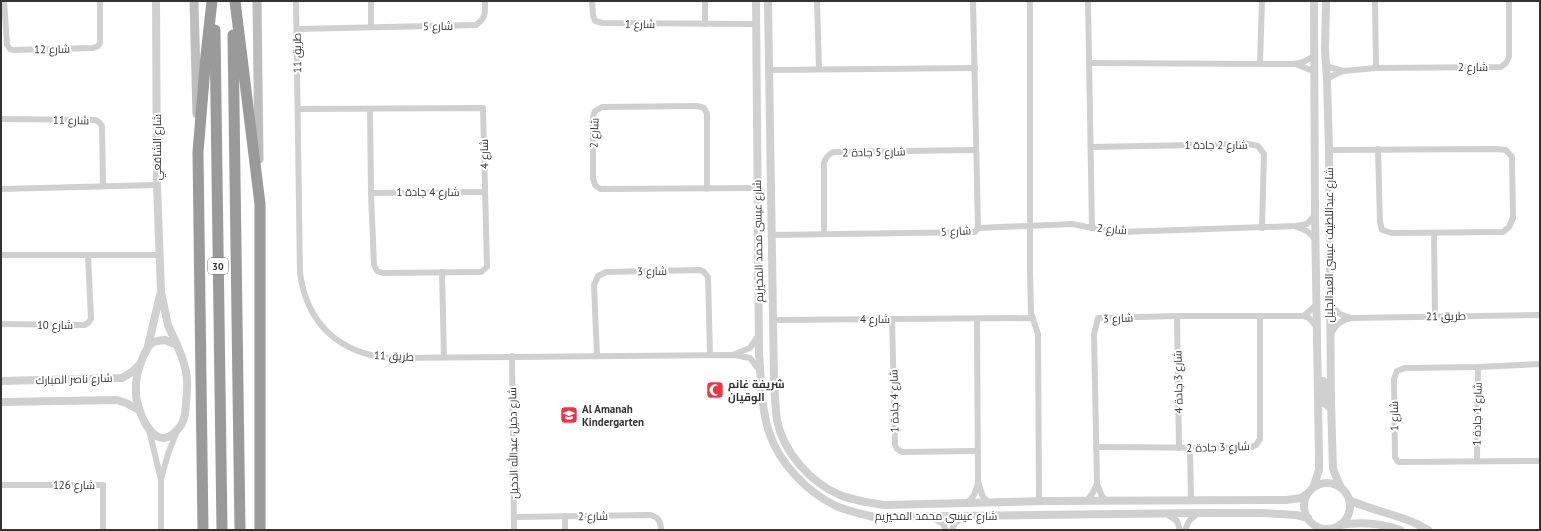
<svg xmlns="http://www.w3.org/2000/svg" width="1541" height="531" font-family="'PT Sans',Cairo,sans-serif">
<rect width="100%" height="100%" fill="#fff"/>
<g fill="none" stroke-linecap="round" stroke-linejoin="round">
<g stroke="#d0d0d0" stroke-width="6">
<path d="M4,1L7,45L10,49L13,50L93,48L98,46L100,43V1"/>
<path d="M296,1L300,273C307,324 339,353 389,358L734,355L750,358L760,371"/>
<path d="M371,1V27"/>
<path d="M592,1L593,15L595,21L603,23L756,24"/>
<path d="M817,1L819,69"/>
<path d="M973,1L978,228"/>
<path d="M1030,1V273L1031,313L1038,334L1039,502"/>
<path d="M1088,1L1092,228L1121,232L1296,226L1307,224L1315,215"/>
<path d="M1375,1L1376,68"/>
<path d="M705,24V1"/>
<path d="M297,29L476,25C486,18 485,13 485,1"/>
<path d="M1089,63L1294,64L1303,62L1313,57"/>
<path d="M1260,63L1262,1"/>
<path d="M1298,65L1313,71"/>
<path d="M1326,66L1343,71"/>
<path d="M770,70L975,68"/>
<path d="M1327,80L1332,76L1343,71L1376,68L1501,67L1506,63L1509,57V1"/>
<path d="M298,109L483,108L487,267L481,272L383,273L377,271L374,265L371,193L370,109"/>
<path d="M1,119L95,120L99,122L102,126L103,186"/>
<path d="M1091,147L1249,144L1258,146L1264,154L1262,228"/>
<path d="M1329,150L1495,149L1506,150L1512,157L1513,218L1509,227L1503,232L1392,233L1382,230L1380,222L1378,149"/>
<path d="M1,189L157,185"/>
<path d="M707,189V114L704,108L697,106L602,107L595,111L593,117V178L595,185L600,189L758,188"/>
<path d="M371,193L484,192"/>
<path d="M1297,227L1307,231L1315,239"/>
<path d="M978,228L1073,224L1092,228"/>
<path d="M1434,233L1435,316"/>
<path d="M824,234V163C825,158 828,155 833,152L976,150"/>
<path d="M772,235L975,232L978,228"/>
<path d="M1,255H159"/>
<path d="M442,272L444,357"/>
<path d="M1330,305L1340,314L1351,318"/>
<path d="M1177,316L1179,448"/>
<path d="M1304,316L1317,304"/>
<path d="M892,319L895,445L897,449L902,452L978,451"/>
<path d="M977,319L978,482L983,497L990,503"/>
<path d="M773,320L1033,318"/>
<path d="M1,324L84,325L88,323L91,319L88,255"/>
<path d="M1331,334C1335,325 1341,320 1351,318L1540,315"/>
<path d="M735,354L750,348L758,336"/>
<path d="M512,356L514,530"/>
<path d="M597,356L594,285L598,276L606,272L700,270L704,272L708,277L710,354"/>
<path d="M1540,364L1478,367L1405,368L1397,371L1394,379L1395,457L1398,462L1540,461"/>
<path d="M149,430L161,480V530"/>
<path d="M1096,447L1249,448L1256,445L1260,439V316"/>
<path d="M1190,448L1191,500"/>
<path d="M1477,461L1478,367"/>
<path d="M161,479L168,454L177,431"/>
<path d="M1097,484L1102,496L1107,501"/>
<path d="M1,485H103V530"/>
<path d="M1086,501C1092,495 1095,491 1097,483L1094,334L1098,318L1177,316H1304L1309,318L1317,327"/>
<path d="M967,504L974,495L978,484"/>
<path d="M1167,514L1177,521L1180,530"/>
<path d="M565,516V530"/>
<path d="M514,517L651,515C659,518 661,522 661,530"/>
<path d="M931,517L943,524L946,530"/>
<path d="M952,530L955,523L964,517"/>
<path d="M1185,530L1189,521L1198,513"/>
</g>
<g stroke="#d0d0d0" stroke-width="8">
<path d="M156,1L157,185L161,292L168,325L177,345"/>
<path d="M756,1L759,353C761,380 761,407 769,432C779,463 807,492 836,506C848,511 861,514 874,517L1199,513H1262L1296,515L1308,518"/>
<path d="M768,1L774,381C775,394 775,407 777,420C783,452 811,483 840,495C855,501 870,503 885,505L1045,501L1286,500L1301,498L1308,493"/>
<path d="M1326,1L1325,50L1327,80L1329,150L1331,403L1333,469L1341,488"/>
<path d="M165,340L177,345C190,374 188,384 185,414C184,422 179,429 173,434C152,451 136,408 136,393C135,380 138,368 143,357C149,344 150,341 165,340Z"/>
<path d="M148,346L160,295"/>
<path d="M1,381L122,378L132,372L139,365"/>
<path d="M1323,381L1324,403L1328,406L1331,403"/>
<path d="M1,402L117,400L126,403L139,410"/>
<circle cx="1327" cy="506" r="23"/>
<path d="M1313,488L1319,470V460L1315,215L1314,1"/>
<path d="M1349,500C1375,512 1404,515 1428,530"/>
<path d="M1340,525C1360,522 1381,523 1400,530"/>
</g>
<g stroke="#bdbdbd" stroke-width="9">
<path d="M194,1L197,114"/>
<path d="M257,1L259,159"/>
</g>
<g stroke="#9a9a9a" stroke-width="11">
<path d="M235,1L260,204V530"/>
<path d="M215,30L222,530"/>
<path d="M233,35L240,530"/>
<path d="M203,530L198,152L206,55L212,1"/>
</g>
</g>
<defs>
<symbol id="mosque-square" viewBox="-11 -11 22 22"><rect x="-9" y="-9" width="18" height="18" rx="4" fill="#e63946" stroke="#fff"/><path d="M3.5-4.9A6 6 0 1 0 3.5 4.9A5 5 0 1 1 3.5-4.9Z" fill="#fff"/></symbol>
<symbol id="school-square" viewBox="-11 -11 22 22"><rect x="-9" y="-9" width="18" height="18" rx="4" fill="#e63946" stroke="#fff"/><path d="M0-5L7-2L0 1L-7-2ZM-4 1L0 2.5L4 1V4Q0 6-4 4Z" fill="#fff"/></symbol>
</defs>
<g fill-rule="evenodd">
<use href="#mosque-square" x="705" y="380" width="20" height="20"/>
<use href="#school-square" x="559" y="405" width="20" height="20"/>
</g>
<g text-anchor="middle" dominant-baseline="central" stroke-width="4" stroke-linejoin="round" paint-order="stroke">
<rect fill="#fff" stroke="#707070" stroke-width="1" x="208" y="258" width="20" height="16" rx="3"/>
<g font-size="10" font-weight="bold" fill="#333">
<text x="218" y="266">30</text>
</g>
<g font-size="11" fill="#333" stroke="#fff">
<text transform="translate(640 24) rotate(1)">شارع 1</text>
<text transform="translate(438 26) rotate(-1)">شارع 5</text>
<text transform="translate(52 49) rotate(-1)">شارع 12</text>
<text transform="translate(297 53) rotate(-91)">طريق 11</text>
<text x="1473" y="67">شارع 2</text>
<text transform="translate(71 120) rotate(1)">شارع 11</text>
<text transform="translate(594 133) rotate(-88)">شارع 2</text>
<text x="1216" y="145">شارع 2 جادة 1</text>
<text transform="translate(157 147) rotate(-90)">شارع الشافعي</text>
<text transform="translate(874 152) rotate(-1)">شارع 5 جادة 2</text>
<text transform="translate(484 154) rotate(-91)">شارع 4</text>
<text x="428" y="192">شارع 4 جادة 1</text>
<text transform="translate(1112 229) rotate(6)">شارع 2</text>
<text transform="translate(956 231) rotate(-3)">شارع 5</text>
<text transform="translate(758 241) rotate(-91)">شارع عيسى محمد المخيزيم</text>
<text transform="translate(1329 245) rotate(-90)">شارع عبداللطيف عيسى العبدالجليل</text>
<text transform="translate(652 271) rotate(-1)">شارع 3</text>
<text transform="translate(1446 316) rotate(-1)">طريق 21</text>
<text transform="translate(1118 318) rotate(-2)">شارع 3</text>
<text x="875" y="319">شارع 4</text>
<text x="55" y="325">شارع 10</text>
<text transform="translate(394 356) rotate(3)">طريق 11</text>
<text transform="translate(74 379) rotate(-2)">شارع ناصر المبارك</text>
<text transform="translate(1178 382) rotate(-91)">شارع 3 جادة 4</text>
<text transform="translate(894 401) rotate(-91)">شارع 4 جادة 1</text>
<text transform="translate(1477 414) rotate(-89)">شارع 1 جادة 1</text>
<text transform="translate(1394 416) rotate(-91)">شارع 1</text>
<text transform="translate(513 443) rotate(-91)">شارع دخيل عبدالله الدخيل</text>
<text transform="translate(1218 447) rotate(-2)">شارع 3 جادة 2</text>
<text x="74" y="485">شارع 126</text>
<text transform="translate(593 516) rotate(-1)">شارع 2</text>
<text x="936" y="516">شارع عيسى محمد المخيزيم</text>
</g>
<g font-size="11" font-weight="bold" fill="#333" stroke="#fff" text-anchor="start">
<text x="728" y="384">شريفة غانم<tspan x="728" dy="13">الوقيان</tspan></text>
<text x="582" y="409">Al Amanah<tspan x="582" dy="13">Kindergarten</tspan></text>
</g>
</g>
<rect width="1541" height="531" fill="none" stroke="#333333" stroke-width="4"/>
</svg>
